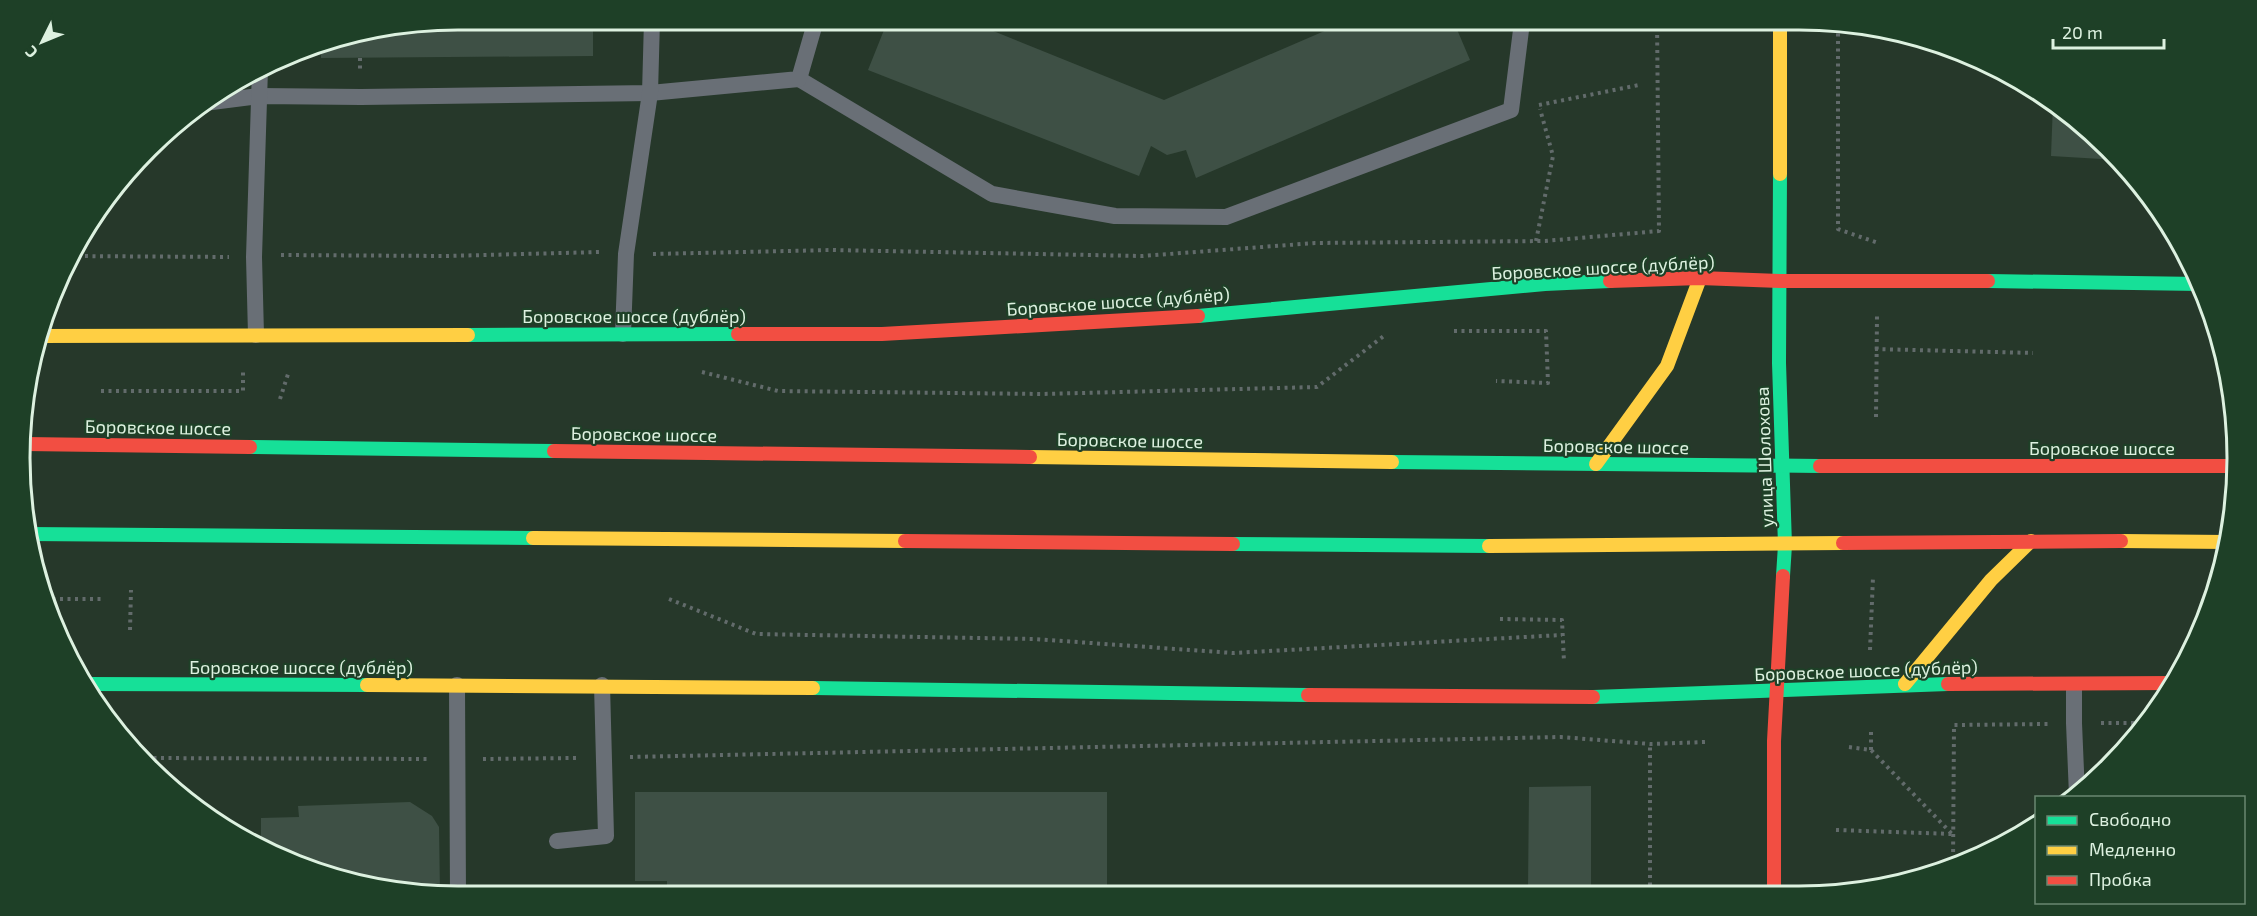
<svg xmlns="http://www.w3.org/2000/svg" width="2257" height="916" font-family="'Exo 2',sans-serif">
<rect width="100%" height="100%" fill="#26382a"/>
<g fill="#3e5045">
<path d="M458,20H593V56L321,58V42Z"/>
<path d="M888,20H966L1164,100L1350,20H1453L1470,60L1196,178L1186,150L1167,155L1151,146L1139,176L868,70Z"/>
<path d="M2053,103L2088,128L2118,160L2051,156Z"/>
<path d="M1591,786V893L1554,894V888L1528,889L1529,787Z"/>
<path d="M635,792H1107V888H1512V894L667,896V881H635Z"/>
<path d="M410,802L432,816L439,827L440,894L317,873L261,843V818L299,817L298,806Z"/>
</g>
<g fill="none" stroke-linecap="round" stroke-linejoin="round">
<g stroke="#626b6b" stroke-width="4" stroke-dasharray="3 4.5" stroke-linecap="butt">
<path d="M1838,26V229L1878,243"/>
<path d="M360,58V69"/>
<path d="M1539,105L1639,85"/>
<path d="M1536,241L1553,156L1540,109"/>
<path d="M653,254L831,250L1142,256L1315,243L1545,241L1659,231L1657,20"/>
<path d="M281,255L446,256L600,252"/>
<path d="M70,256L229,257"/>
<path d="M1454,331H1546L1548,383L1496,381"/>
<path d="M1875,349L2033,353"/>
<path d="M702,372L778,391L1042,394L1317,387L1385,335"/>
<path d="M101,391H243V370"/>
<path d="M280,399L289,371"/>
<path d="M1876,417L1877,316"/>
<path d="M45,599H103"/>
<path d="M669,599L756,634L1034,639L1233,653L1562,635"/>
<path d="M1500,619L1562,620L1564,662"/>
<path d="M130,630L131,590"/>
<path d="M1870,650L1873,577"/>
<path d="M2101,723H2145"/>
<path d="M1849,747L1871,750L1952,834"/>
<path d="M1871,750V729"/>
<path d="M630,757L1561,737L1650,744L1705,742"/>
<path d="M146,758L430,759"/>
<path d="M483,759L577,758"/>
<path d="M1836,830L1952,834"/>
<path d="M1953,867L1954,725L2048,724"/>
<path d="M1650,893V744"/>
</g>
<g stroke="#696f76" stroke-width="16">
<path d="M799,79L992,194L1115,216L1226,217L1511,110L1522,22"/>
<path d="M204,103L259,96L361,97L650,93L799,79L816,20"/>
<path d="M623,334L626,254L650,93L652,20"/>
<path d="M256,335L254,257L260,69"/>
<path d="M457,685L458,896"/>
<path d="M2074,685V723L2077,795"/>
<path d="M557,841L606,836L602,685"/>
</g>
<g stroke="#16e098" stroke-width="14">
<path d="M1780,174L1779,363L1785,545L1783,576"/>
<path d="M1988,281L2200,284"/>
<path d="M1198,316L1545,284L1610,281"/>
<path d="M468,335L738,334"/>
<path d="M250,447L554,451"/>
<path d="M1392,462L1820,466"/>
<path d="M28,534L533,538"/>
<path d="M1233,544L1489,546"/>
<path d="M84,684L367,685"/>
<path d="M813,688L1308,695"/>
<path d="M1593,697L1948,684"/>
</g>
<g stroke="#ffcf43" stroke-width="14">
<path d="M1780,174V20"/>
<path d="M38,336L468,335"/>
<path d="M1030,457L1392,462"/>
<path d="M1596,464L1667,366L1700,278"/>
<path d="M533,538L905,541"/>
<path d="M2121,541L2227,542"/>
<path d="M1489,546L1843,543"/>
<path d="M1905,684L1991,580L2031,541"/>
<path d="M367,685L813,688"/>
</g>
<g stroke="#f24e42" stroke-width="14">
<path d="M1610,281L1700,278L1780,281H1988"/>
<path d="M738,334H882L1198,316"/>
<path d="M25,444L250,447"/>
<path d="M554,451L1030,457"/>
<path d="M1820,466H2235"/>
<path d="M905,541L1233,544"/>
<path d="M1843,543L2121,541"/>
<path d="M1948,684L2173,683"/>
<path d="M1308,695L1593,697"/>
<path d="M1774,893V741L1783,576"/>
</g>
</g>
<g text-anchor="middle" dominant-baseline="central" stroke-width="4.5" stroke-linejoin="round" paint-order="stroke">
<g font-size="18" fill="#ddf1e0" stroke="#1e4027">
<text transform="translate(1603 267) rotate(-3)">Боровское шоссе (дублёр)</text>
<text transform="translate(1118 301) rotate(-4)">Боровское шоссе (дублёр)</text>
<text x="634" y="316">Боровское шоссе (дублёр)</text>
<text transform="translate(158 427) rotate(1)">Боровское шоссе</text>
<text transform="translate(644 434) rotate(1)">Боровское шоссе</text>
<text transform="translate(1130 440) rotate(1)">Боровское шоссе</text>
<text transform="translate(1616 446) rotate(1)">Боровское шоссе</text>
<text x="2102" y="448">Боровское шоссе</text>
<text transform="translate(1764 457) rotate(-92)">улица Шолохова</text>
<text x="301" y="667">Боровское шоссе (дублёр)</text>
<text transform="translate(1866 670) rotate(-2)">Боровское шоссе (дублёр)</text>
</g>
</g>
<path d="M0 0H2257V916H0ZM458 30H1799A428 428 0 0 1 2227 458V458A428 428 0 0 1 1799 886H458A428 428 0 0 1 30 458V458A428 428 0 0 1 458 30Z" fill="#1e4027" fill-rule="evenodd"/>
<path fill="none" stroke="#ddf1e0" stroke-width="3" d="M458 30H1799A428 428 0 0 1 2227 458V458A428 428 0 0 1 1799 886H458A428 428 0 0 1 30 458V458A428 428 0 0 1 458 30Z"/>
<rect x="2035" y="796" width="210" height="108" fill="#1e4027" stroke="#6a8771" stroke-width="1.5"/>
<rect x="2047" y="816" width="30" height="9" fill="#16e098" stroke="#6a8771" stroke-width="1.5"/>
<text x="2089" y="826" font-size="18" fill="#ddf1e0">Свободно</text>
<rect x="2047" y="846" width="30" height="9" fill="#ffcf43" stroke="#6a8771" stroke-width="1.5"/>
<text x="2089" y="856" font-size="18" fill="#ddf1e0">Медленно</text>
<rect x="2047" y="876" width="30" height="9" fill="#f24e42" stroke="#6a8771" stroke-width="1.5"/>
<text x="2089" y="886" font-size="18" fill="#ddf1e0">Пробка</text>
<g transform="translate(42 42) rotate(227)" stroke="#1e4027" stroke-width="4.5" paint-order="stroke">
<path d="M0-4.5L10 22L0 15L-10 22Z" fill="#ddf1e0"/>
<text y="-9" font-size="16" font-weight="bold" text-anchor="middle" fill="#ddf1e0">С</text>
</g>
<path d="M2053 39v9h111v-9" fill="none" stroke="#ddf1e0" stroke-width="3"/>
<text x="2062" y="39" font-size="18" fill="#ddf1e0" stroke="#1e4027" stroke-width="4.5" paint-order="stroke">20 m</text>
</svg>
